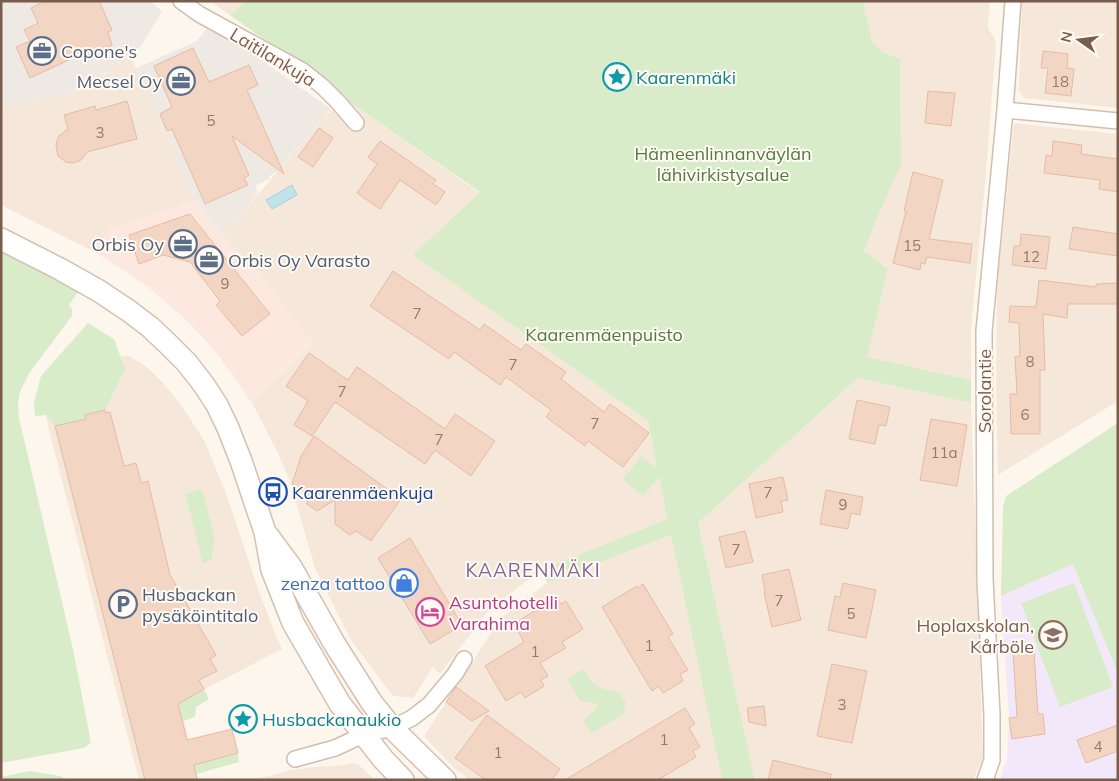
<svg xmlns="http://www.w3.org/2000/svg" width="1119" height="781" font-family="Mulish,sans-serif">
<rect width="100%" height="100%" fill="#fdf6ec"/>
<g fill="#f5e8da">
<path d="M210,1H245L230,15Z"/>
<path d="M863,1H990L988,28L996,42L986,172L971,329V380L867,357L888,269L864,251L879,214L901,165L900,59L882,52L872,42Z"/>
<path d="M1022,1H1118V108L1024,98L1019,90Z"/>
<path d="M130,55L195,200L110,229L95,252L1,205V109L87,88Z"/>
<path d="M342,97L480,193L413,255L648,421L667,519L541,570L489,610L440,674L433,667L413,698L393,696L351,640L315,568L290,481L277,451L252,403L313,344L259,274L223,235Z"/>
<path d="M1014,123L1118,134V401L998,475L996,386L997,287Z"/>
<path d="M112,356H128L138,361L148,368L163,383L182,406L205,442L226,493L258,589L276,636L282,649L179,702L199,780H139L48,426L44,399Z"/>
<path d="M858,378L971,403L983,758L973,780H755L698,523Z"/>
<path d="M671,535L722,780H470L455,769L424,736L501,618L547,583Z"/>
<path d="M354,763L359,765L375,780H252L292,770L314,767L336,766Z"/>
</g>
<path fill="#fde8e0" d="M195,200L223,235L259,274L313,344L252,403L234,377L218,355L206,341L183,317L143,283L95,252L110,229Z"/>
<g fill="#efe9e4">
<path d="M2,1H150L162,11L142,45L87,88L1,109Z"/>
<path d="M210,24L331,109L277,172L269,176V179L255,186L258,193L223,235L195,200L136,68L197,41Z"/>
</g>
<path fill="#f3e8fa" d="M1073,564L1118,674V780H1000L1007,758L1009,718L1001,596Z"/>
<g fill="#d8ecc9">
<path d="M245,1H863L872,42L882,52L900,59L901,165L879,214L864,251L888,269L867,357L971,380V403L858,378L698,523L755,780H722L671,535L547,583L541,570L667,519L659,477L643,496L623,479L641,456L657,468L648,421L413,255L480,192L342,97L230,15Z"/>
<path d="M1,252L57,280L78,292L69,305L72,309V316L30,372L23,385L19,395L18,407L19,418L73,649L91,743L84,748L1,763Z"/>
<path d="M88,323L114,339L125,369L105,410L85,415L86,419L55,426L45,415L35,416L34,402L41,376Z"/>
<path d="M1118,423V674L1073,564L1001,596L1003,507L1006,496Z"/>
<path d="M202,489L213,531L214,537L212,560L203,563L185,494Z"/>
<path d="M1074,583L1113,687L1060,707L1021,603Z"/>
<path d="M168,667L204,689L209,699L196,707L195,717L183,721Z"/>
<path d="M583,669L592,682L598,687L619,693L626,703L623,714L592,733L583,722L598,706L595,703L580,701L567,679Z"/>
<path d="M238,753L239,762L196,774L193,765Z"/>
<path d="M30,771L60,776L67,780H1V777Z"/>
</g>
<path fill="#bfe3e8" stroke="#a5d3da" d="M292,185L297,195L272,209L266,200Z"/>
<g fill="#f3d5c3" stroke="#e6bba3">
<path d="M45,1H99L112,30L108,32L112,45L88,56L86,52L30,78L16,47L30,41L24,30L38,23L31,8Z"/>
<path d="M193,48L209,82L249,65L258,85L247,90L284,174L232,136L249,175L244,178L248,185L205,204L172,129L167,131L160,114L172,107L154,66Z"/>
<path d="M1043,51L1068,54L1067,68L1074,69L1071,96L1045,93L1048,68H1041Z"/>
<path d="M928,91L955,93L951,126L925,123Z"/>
<path d="M127,101L137,139L87,152L81,160L77,162L72,163L66,162L58,156L56,146L57,141L59,136L68,129L64,115L95,106L96,110Z"/>
<path d="M319,128L333,138L313,167L298,157Z"/>
<path d="M380,141L436,180L433,184L445,192L436,205L400,180L380,209L357,193L377,164L368,157Z"/>
<path d="M1053,141L1082,145L1081,154L1118,159V192L1099,189L1100,180L1044,173L1046,155L1052,156Z"/>
<path d="M913,172L943,180L929,239L972,244L970,263L927,257L925,264L921,263L920,270L893,263L906,211H904Z"/>
<path d="M190,214L270,314L242,336L216,305L220,301L190,262L163,255L139,264L129,235Z"/>
<path d="M1073,227L1118,234V256L1069,249Z"/>
<path d="M1021,234L1050,237L1046,269L1012,265L1014,246H1020Z"/>
<path d="M393,271L480,330L484,324L521,350L526,344L566,372L561,379L604,412L610,404L649,433L623,467L588,441L585,446L546,417L551,410L506,377L500,385L454,352L449,359L370,306Z"/>
<path d="M1039,280L1096,287V284L1118,283V304H1068L1067,318L1043,314L1045,370H1040V434H1011L1010,394H1017L1015,357L1020,356L1019,323L1009,322L1010,306L1036,307Z"/>
<path d="M309,353L348,380L357,367L445,429L455,414L495,441L471,476L435,450L425,464L335,402L312,436L294,425L308,401L286,386Z"/>
<path d="M857,400L890,407L886,426L879,425L875,444L849,439Z"/>
<path d="M105,410V413L110,412L124,466L136,463L141,483L148,481L170,575L216,655L210,659L217,671L199,680L204,689L178,704L187,740L232,729L238,753L194,765L197,780H145L55,426L86,419L85,415Z"/>
<path d="M931,419L967,425L957,486L920,480Z"/>
<path d="M314,436L401,499L371,541L356,531L350,535L335,524V500L317,511L307,504L308,495L292,484L301,456Z"/>
<path d="M783,477L788,500L781,501L783,512L756,518L749,484Z"/>
<path d="M826,490L863,497L860,515L851,513L848,529L820,524Z"/>
<path d="M745,531L753,562L726,568L719,537Z"/>
<path d="M410,538L462,625L430,644L378,558Z"/>
<path d="M789,569L801,620L772,627L764,593H765L762,575Z"/>
<path d="M843,583L876,590L866,638L828,630L835,596L840,597Z"/>
<path d="M643,584L673,634L668,637L688,670L680,674L683,681L663,693L659,686L652,691L602,607L637,586L638,588Z"/>
<path d="M556,597L561,604L566,601L583,629L562,642L566,648L540,663L548,676L541,680L544,686L525,698L521,692L506,701L485,666L524,642L514,624Z"/>
<path d="M1034,650L1038,714H1043L1045,734L1012,739L1009,718L1017,717L1013,652Z"/>
<path d="M832,664L867,671L852,743L817,736Z"/>
<path d="M456,687L489,711L472,721L446,702Z"/>
<path d="M764,706L766,726L749,722L747,708Z"/>
<path d="M685,708L695,724L689,728L700,747L693,751L696,757L658,780H565Z"/>
<path d="M487,715L560,769L552,780H486L455,758Z"/>
<path d="M1118,725V751L1086,763L1077,740Z"/>
<path d="M773,760L831,774L830,780H768Z"/>
</g>
<g fill="none" stroke-linecap="round" stroke-linejoin="round">
<defs>
<g id="street">
<path d="M181,1L199,14L303,71L323,87L338,102L356,123"/>
<path d="M1005,110L1118,121"/>
<path d="M295,759L335,748L363,735L392,728L412,718L429,705L455,674L464,659"/>
<path d="M985,780L992,760V715L985,580L984,331L1005,110L1013,1"/>
</g>
<g id="secondary">
<path d="M1,239L60,269L99,291L129,311L150,327L167,343L187,363L204,385L217,405L228,428L241,461L265,532L272,570L293,623L340,704L383,759L403,780"/>
<path d="M268,536L291,567L334,643L372,703L392,728L445,780"/>
</g>
</defs>
<use href="#street" stroke="#d1beb0" stroke-width="18"/>
<use href="#secondary" stroke="#d6c0b0" stroke-width="24"/>
<use href="#street" stroke="#fff" stroke-width="15"/>
<use href="#secondary" stroke="#fff" stroke-width="21"/>
</g>
<defs>
<symbol id="office-ring" viewBox="-11 -11 22 22"><circle r="9.5" fill="#fffaf3" stroke="#5c6f8a" stroke-width="1.5"/><path d="M-6-3h4V-5.5h4V-3h4V5H-6ZM-1-4.5V-3h2v-1.5ZM-6 0V1H6V0Z" fill="#5c6f8a"/></symbol>
<symbol id="sight-ring" viewBox="-11 -11 22 22"><circle r="9.5" fill="#fffaf3" stroke="#0f9aa8" stroke-width="1.5"/><path d="M0-6L1.8-2.2L6-1.7L2.9 1.2L3.7 5.4L0 3.3L-3.7 5.4L-2.9 1.2L-6-1.7L-1.8-2.2Z" fill="#0f9aa8"/></symbol>
<symbol id="bus-ring" viewBox="-11 -11 22 22"><circle r="9.5" fill="#fffaf3" stroke="#1a4fb4" stroke-width="1.5"/><path d="M-5-6H5V4H4V6H2V4H-2V6H-4V4H-5ZM-3.5-4V0h7V-4ZM-3.5 1.2v1.5H-2V1.2ZM2 1.2v1.5H3.5V1.2Z" fill="#1a4fb4"/></symbol>
<symbol id="shop-ring" viewBox="-11 -11 22 22"><circle r="9.5" fill="#fffaf3" stroke="#3f7fe0" stroke-width="1.5"/><path d="M-5-2.5h2.3a2.7 3.5 0 0 1 5.4 0H5L5.5 6h-11ZM-1.5-2.5h3a1.5 2.3 0 0 0-3 0Z" fill="#3f7fe0"/></symbol>
<symbol id="parking-ring" viewBox="-11 -11 22 22"><circle r="9.5" fill="#fffaf3" stroke="#5c6f8a" stroke-width="1.5"/><path d="M-3.5-5.5H1a3.5 3.5 0 0 1 0 7H-1V5.5H-3.5ZM-1-3.4V-.6H.8a1.4 1.4 0 0 0 0-2.8Z" fill="#5c6f8a"/></symbol>
<symbol id="hotel-ring" viewBox="-11 -11 22 22"><circle r="9.5" fill="#fffaf3" stroke="#d1479c" stroke-width="1.5"/><path d="M-6-4.5h1.5V1H6V5H4.5V3h-9V5H-6ZM-4 0a1.8 1.8 0 1 1 3.6 0ZM.5 0V-2.5h3Q6-2.5 6 0Z" fill="#d1479c"/></symbol>
<symbol id="school-ring" viewBox="-11 -11 22 22"><circle r="9.5" fill="#fffaf3" stroke="#8d6e63" stroke-width="1.5"/><path d="M0-5L7-2L0 1L-7-2ZM-4 1L0 2.5L4 1V4Q0 6-4 4Z" fill="#8d6e63"/></symbol>
</defs>
<g fill-rule="evenodd">
<use href="#office-ring" x="26" y="35" width="32" height="32"/>
<use href="#sight-ring" x="601" y="61" width="32" height="32"/>
<use href="#office-ring" x="165" y="65" width="32" height="32"/>
<use href="#office-ring" x="167" y="228" width="32" height="32"/>
<use href="#office-ring" x="193" y="244" width="32" height="32"/>
<use href="#bus-ring" x="257" y="476" width="32" height="32"/>
<use href="#shop-ring" x="388" y="567" width="32" height="32"/>
<use href="#parking-ring" x="107" y="588" width="32" height="32"/>
<use href="#hotel-ring" x="414" y="596" width="32" height="32"/>
<use href="#school-ring" x="1037" y="619" width="32" height="32"/>
<use href="#sight-ring" x="227" y="703" width="32" height="32"/>
</g>
<g text-anchor="middle" dominant-baseline="central" stroke-width="4" stroke-linejoin="round" paint-order="stroke">
<g font-size="15" fill="#987a6a">
<text x="1060" y="81">18</text>
<text x="211" y="120">5</text>
<text x="100" y="132">3</text>
<text x="912" y="245">15</text>
<text x="1031" y="256">12</text>
<text x="225" y="283">9</text>
<text x="417" y="313">7</text>
<text x="1030" y="361">8</text>
<text x="513" y="364">7</text>
<text x="342" y="391">7</text>
<text x="1025" y="414">6</text>
<text x="595" y="423">7</text>
<text x="439" y="439">7</text>
<text x="944" y="452">11a</text>
<text x="768" y="492">7</text>
<text x="843" y="504">9</text>
<text x="736" y="549">7</text>
<text x="779" y="600">7</text>
<text x="851" y="613">5</text>
<text x="649" y="645">1</text>
<text x="535" y="651">1</text>
<text x="842" y="704">3</text>
<text x="664" y="739">1</text>
<text x="1098" y="746">4</text>
<text x="498" y="752">1</text>
</g>
<g font-size="18" fill="#4e5e75" stroke="#fffaf3" text-anchor="start">
<text x="61" y="51">Copone's</text>
<text x="162" y="81" text-anchor="end">Mecsel Oy</text>
<text x="164" y="244" text-anchor="end">Orbis Oy</text>
<text x="228" y="260">Orbis Oy Varasto</text>
<text x="142" y="594">Husbackan<tspan x="142" dy="21">pysäköintitalo</tspan></text>
</g>
<g font-size="18" fill="#7a5c4d" stroke="#fffaf3">
<text transform="translate(273 57) rotate(31)">Laitilankuja</text>
<text transform="translate(984 391) rotate(-90)">Sorolantie</text>
</g>
<g font-size="18" fill="#0d838f" stroke="#fffaf3" text-anchor="start">
<text x="636" y="77">Kaarenmäki</text>
<text x="262" y="719">Husbackanaukio</text>
</g>
<g font-size="18" fill="#537a41" stroke="#fffaf3">
<text x="723" y="153">Hämeenlinnanväylän<tspan x="723" dy="21">lähivirkistysalue</tspan></text>
<text x="604" y="334">Kaarenmäenpuisto</text>
</g>
<g font-size="18" fill="#164399" stroke="#fffaf3" text-anchor="start">
<text x="292" y="492">Kaarenmäenkuja</text>
</g>
<g font-size="18" fill="#366cbe" stroke="#fffaf3" text-anchor="end">
<text x="385" y="583">zenza tattoo</text>
</g>
<g font-size="18" fill="#b23c85" stroke="#fffaf3" text-anchor="start">
<text x="449" y="602">Asuntohotelli<tspan x="449" dy="21">Varahima</tspan></text>
</g>
<g font-size="18" fill="#785e54" stroke="#fffaf3" text-anchor="end">
<text x="1034" y="625">Hoplaxskolan,<tspan x="1034" dy="21">Kårböle</tspan></text>
</g>
<g font-size="19" letter-spacing="1" fill="#846695" stroke="#fffaf3">
<text x="533" y="570">KAARENMÄKI</text>
</g>
</g>
<rect width="1119" height="781" fill="none" stroke="#7a5c4d" stroke-width="5"/>
<g transform="translate(1079 40) rotate(284)" stroke="#fffaf3" stroke-width="4" paint-order="stroke">
<path d="M0-4L9 19L0 12L-9 19Z" fill="#7a5c4d"/>
<text y="-8" font-size="14" font-weight="bold" text-anchor="middle" fill="#7a5c4d">N</text>
</g>
</svg>
